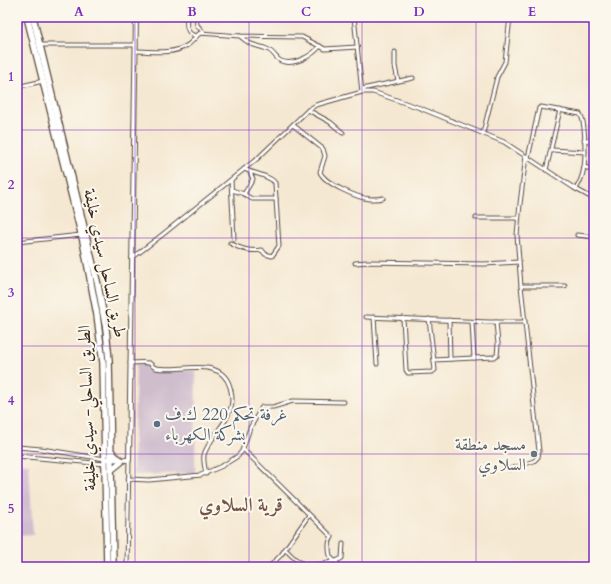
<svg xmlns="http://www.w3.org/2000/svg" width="611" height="584" font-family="Cardo,Amiri,serif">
<rect width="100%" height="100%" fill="#fbf7ec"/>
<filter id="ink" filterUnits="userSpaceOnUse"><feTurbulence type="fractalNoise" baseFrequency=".025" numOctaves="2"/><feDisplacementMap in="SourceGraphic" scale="8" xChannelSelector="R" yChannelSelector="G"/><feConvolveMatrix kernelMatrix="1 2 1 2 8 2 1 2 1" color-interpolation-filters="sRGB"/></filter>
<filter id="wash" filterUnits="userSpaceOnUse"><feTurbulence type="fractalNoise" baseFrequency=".012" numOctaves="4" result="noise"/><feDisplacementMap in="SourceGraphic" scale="16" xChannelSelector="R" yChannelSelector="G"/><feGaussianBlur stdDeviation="0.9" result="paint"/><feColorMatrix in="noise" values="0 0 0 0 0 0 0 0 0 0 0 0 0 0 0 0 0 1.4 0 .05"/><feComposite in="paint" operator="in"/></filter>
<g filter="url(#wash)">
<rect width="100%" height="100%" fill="#f5e8d2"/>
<g fill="#cfbdce">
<path d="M136,364H150V371H196L195,473L133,475Z"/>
<path d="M17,463L29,464L33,535L17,536Z"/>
</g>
</g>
<g filter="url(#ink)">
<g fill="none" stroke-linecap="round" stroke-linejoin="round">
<defs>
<g id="street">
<path d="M187,17C186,25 186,34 196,36"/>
<path d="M196,17L197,25L204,33"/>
<path d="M354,17L362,92"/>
<path d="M240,36C252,47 254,44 267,49C273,51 276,59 281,61C294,66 312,56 320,46"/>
<path d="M40,45H136"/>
<path d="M136,51C152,51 171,55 186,46C192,43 195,37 200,33L240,36L302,37L325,49L357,47"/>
<path d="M395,52V66L398,81"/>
<path d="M17,87L43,81"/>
<path d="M362,89L413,78"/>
<path d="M308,110L330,122L343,133"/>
<path d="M293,125L323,149L325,156L320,172C325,184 358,198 370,199C374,199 379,199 383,198"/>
<path d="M483,133L497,77L505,62L510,17"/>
<path d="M584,140L594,141"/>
<path d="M552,150L585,152"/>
<path d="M528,158L539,108L541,107L580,114C586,121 586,162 583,172C582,178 579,184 576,189"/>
<path d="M584,167L594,170"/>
<path d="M546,170L560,110"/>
<path d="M231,180L234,239"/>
<path d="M232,190L244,194L253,179L250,172"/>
<path d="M244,194L252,199H276"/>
<path d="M476,218H518"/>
<path d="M17,221L21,242"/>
<path d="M577,235L594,237"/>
<path d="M17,242L81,235"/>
<path d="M230,243C241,249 250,252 262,250L265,254L272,256L279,246L275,183C271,176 252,173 244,169"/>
<path d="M132,258L162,235L258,158L308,110L316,105L362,92H373L420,108L504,142L574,188L594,199"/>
<path d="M355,263L368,262L484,264L519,262"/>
<path d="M521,286H565"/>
<path d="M366,317L489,322H525"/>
<path d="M374,317L377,364"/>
<path d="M403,318L406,370L408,373L432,372L435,370L429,319"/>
<path d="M449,320L450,359"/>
<path d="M472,322L474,358"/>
<path d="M434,360L494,357L497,356L498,344L496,322"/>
<path d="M130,363C136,363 143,362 149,363C152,364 152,367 156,368C179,373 221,355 230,387C234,401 232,408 225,421C219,430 206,446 204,455C203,461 205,468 206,474"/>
<path d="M17,447L41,449L105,459"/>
<path d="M243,449L332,537C329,541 329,543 329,547C329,560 333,559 341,567"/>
<path d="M17,456L105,464"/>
<path d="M510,469L534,461L538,457L539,451L521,286L517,235L520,204L526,156"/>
<path d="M128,479L149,480L201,475L222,466L238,456L242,451L250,428L262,407H273L293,401L344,402"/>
<path d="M285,549C300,565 305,568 327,563C332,562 338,561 342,558L343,544"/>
<path d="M127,567L129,460"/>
<path d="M269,567L281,555L309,515"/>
</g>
<path id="secondary" d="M105,459L129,460L136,17"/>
<g id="highway">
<path d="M27,17L83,241L97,315L103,363L107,567"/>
<path d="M33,17L98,285L106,329L109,360L113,567"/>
<path d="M111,451L115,456L121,460"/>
<path d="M111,470L121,462"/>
</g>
</defs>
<use href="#street" stroke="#574639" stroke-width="5"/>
<use href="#secondary" stroke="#574639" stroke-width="6"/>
<use href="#highway" stroke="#574639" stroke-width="8"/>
<use href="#street" stroke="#fff" stroke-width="3"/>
<use href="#secondary" stroke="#fff" stroke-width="4"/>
<use href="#highway" stroke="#fff" stroke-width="5.5"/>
</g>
</g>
<path fill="none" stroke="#7b2cbf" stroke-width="1" stroke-opacity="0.55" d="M135,17V567M249,17V567M362,17V567M476,17V567M17,130H594M17,238H594M17,346H594M17,454H594"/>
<circle fill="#5c6f8a" stroke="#fbf7ec" stroke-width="1.5" cx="157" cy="424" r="4"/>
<circle fill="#6b7280" stroke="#fbf7ec" stroke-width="1.5" cx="534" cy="454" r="4"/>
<g text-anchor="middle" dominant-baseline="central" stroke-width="4" stroke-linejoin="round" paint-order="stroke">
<g font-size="17" fill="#3b2a1e" stroke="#fbf7ec">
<text transform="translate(105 263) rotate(78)">طريق الساحل سيدي خليفة</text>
<text transform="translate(87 408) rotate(-92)">الطريق الساحلي- سيدي خليفة</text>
</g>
<g font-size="17" fill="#4e5e75" stroke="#fbf7ec" text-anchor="start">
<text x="165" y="414">غرفة تحكم 220 ك.ف<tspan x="165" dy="20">بشركة الكهرباء</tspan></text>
</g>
<g font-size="17" fill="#5b616d" stroke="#fbf7ec" text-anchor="end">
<text x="526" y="444">مسجد منطقة<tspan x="526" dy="20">السلاوي</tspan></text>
</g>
<g font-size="19" font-weight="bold" fill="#755347" stroke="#fbf7ec">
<text x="241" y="505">قرية السلاوي</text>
</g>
</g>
<rect width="611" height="584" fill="none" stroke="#fbf7ec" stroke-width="44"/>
<rect x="22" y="22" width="567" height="540" fill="none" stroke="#7b2cbf" stroke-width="1.5"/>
<g font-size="13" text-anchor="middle" font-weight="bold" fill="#7b2cbf">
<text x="79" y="16">A</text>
<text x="192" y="16">B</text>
<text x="306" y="16">C</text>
<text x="419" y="16">D</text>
<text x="532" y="16">E</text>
<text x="11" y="81">1</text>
<text x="11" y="189">2</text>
<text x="11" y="297">3</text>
<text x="11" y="405">4</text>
<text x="11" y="513">5</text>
</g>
</svg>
